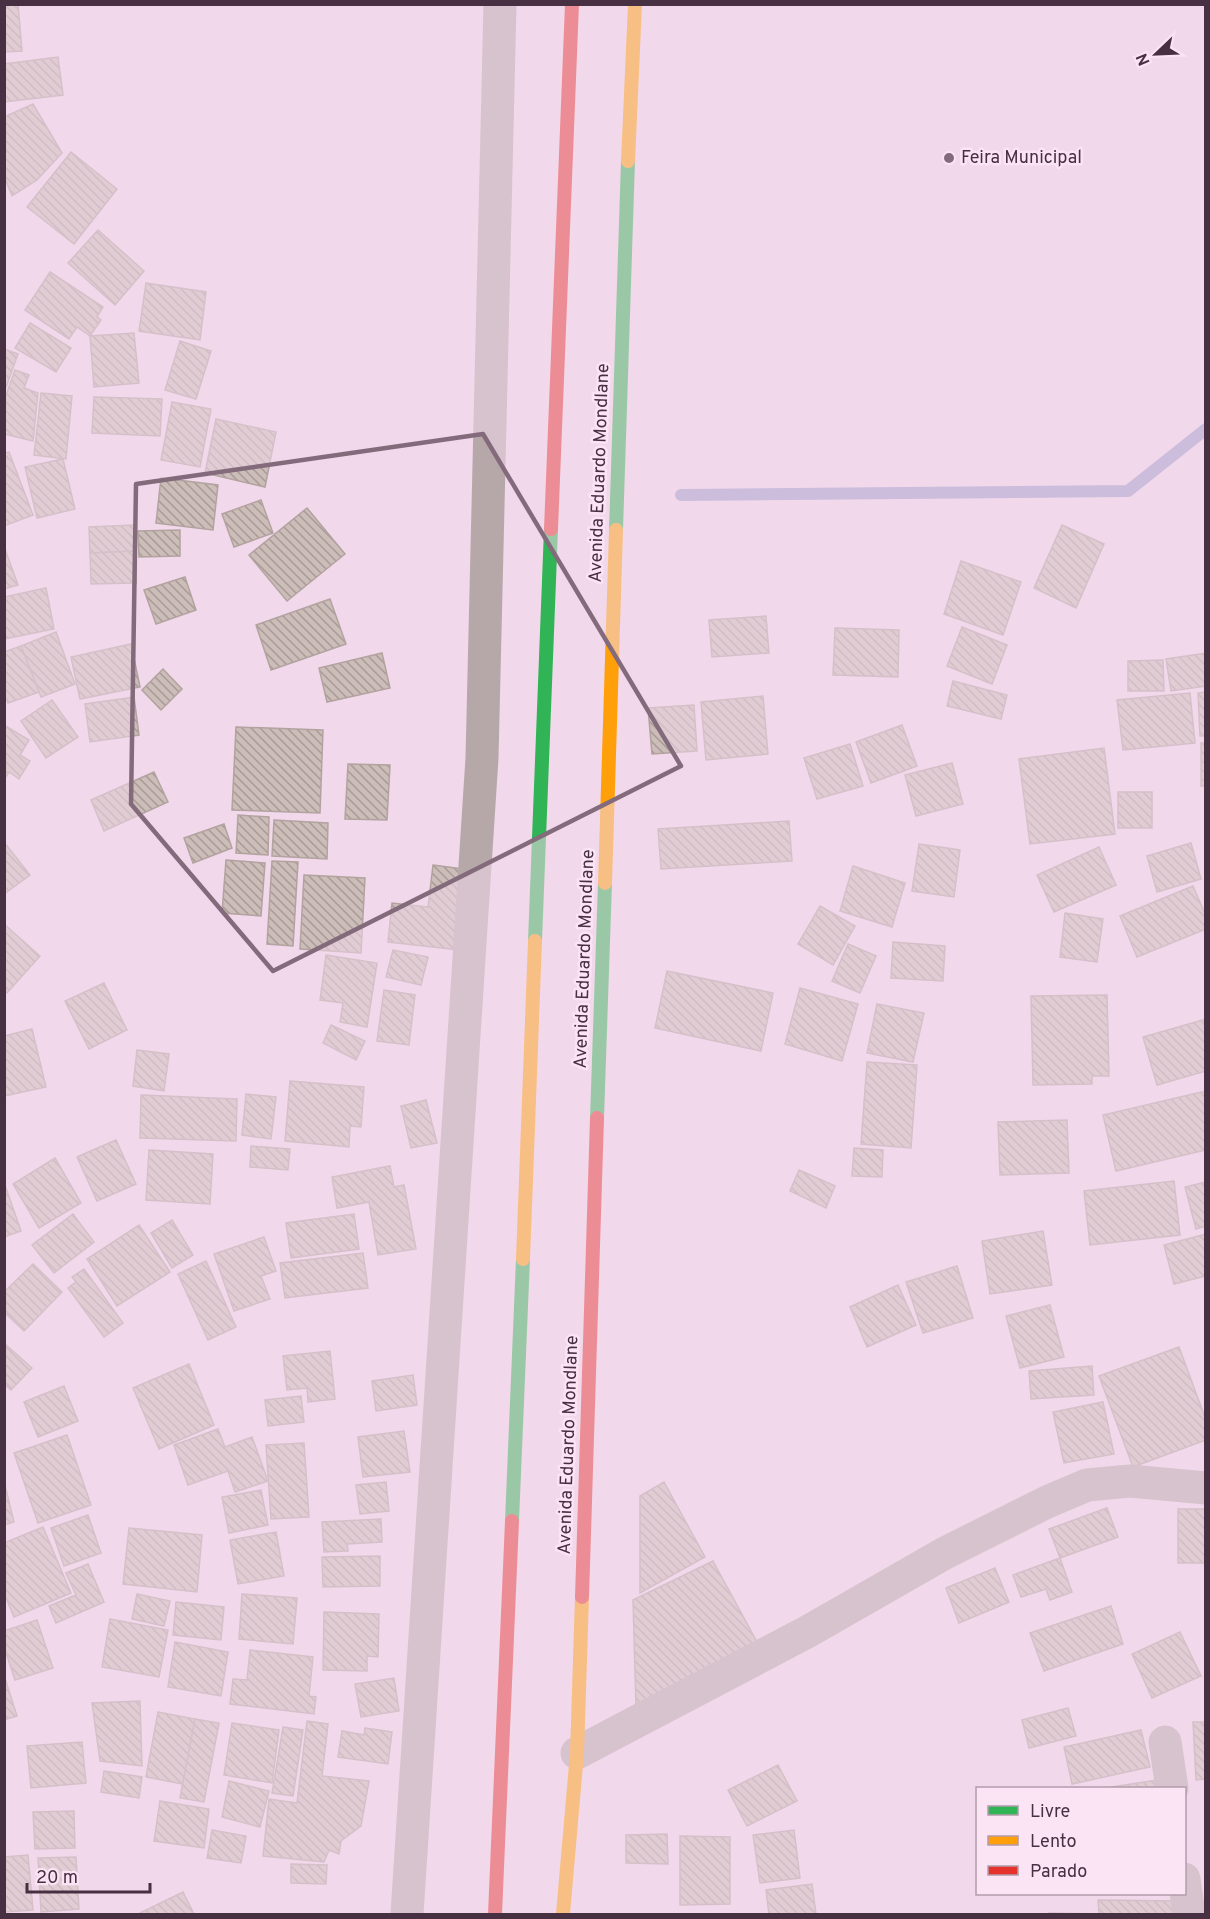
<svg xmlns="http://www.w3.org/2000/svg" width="1210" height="1919" font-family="Overpass,sans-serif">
<defs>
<pattern id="building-back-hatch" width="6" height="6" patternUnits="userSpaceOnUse" patternTransform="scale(1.5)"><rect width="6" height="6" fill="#ccbdb8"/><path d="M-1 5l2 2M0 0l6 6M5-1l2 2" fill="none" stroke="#a79a97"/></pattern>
</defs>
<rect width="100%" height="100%" fill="#f2d8eb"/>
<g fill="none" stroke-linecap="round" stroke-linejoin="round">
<path stroke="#9d9ccc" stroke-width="12" d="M681,495L1128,491L1206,429"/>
</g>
<g fill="url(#building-back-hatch)" stroke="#b2a3a0" stroke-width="1.5">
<path d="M4,4H18L22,51L4,52Z"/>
<path d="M58,57L63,95L4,102V64Z"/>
<path d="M33,104L62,153L37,180L12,196L4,176V117Z"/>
<path d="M71,152L117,189L74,244L27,207Z"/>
<path d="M98,230L144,271L115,305L68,263Z"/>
<path d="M50,272L103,307L97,317L101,320L90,336L77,327L69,339L25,310Z"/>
<path d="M146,283L206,292L200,340L139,331Z"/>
<path d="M30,323L71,348L56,372L15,348Z"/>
<path d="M134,333L139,383L94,387L90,336Z"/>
<path d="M180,341L211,351L196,399L165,390Z"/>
<path d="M4,349L18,354L4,393Z"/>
<path d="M15,370L29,375L24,388L38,393L33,441L4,434V401Z"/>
<path d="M41,393L72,396L66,459L34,455Z"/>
<path d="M94,397L162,399L160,436L92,433Z"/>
<path d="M172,402L211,409L200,467L161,460Z"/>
<path d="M216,419L276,432L265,487L205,473Z"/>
<path d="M9,452L33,515L4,526V453Z"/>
<path d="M63,459L75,509L37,518L25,467Z"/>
<path d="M161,478L218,485L213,530L156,523Z"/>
<path d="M261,500L273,533L234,547L222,514Z"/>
<path d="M307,508L345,554L287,601L249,555Z"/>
<path d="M134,525L135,551L90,553L89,527Z"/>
<path d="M1062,525L1104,544L1076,608L1034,588Z"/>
<path d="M180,530V556L139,557L138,531Z"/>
<path d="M4,546L18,585L4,589Z"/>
<path d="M135,551L136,583L91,584L90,553Z"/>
<path d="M961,561L1021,582L1003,635L944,614Z"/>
<path d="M185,577L196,610L156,624L144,590Z"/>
<path d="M46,588L54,629L4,639V597Z"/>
<path d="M330,599L346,644L271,670L256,625Z"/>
<path d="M766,616L769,653L712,657L709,620Z"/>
<path d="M962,627L1007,645L992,684L947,666Z"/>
<path d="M835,628L899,630L898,677L833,675Z"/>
<path d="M56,632L75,684L41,697L21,646Z"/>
<path d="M131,644L140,687L80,699L71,657Z"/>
<path d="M21,646L39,692L8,703L4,694V652Z"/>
<path d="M382,653L390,688L327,702L319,668Z"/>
<path d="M1206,653V686L1171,691L1166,659Z"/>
<path d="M1163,660L1164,691H1128V661Z"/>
<path d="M163,669L182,689L161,710L142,690Z"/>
<path d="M953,681L1007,695L1001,719L947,706Z"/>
<path d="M1206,692V736H1200L1198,693Z"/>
<path d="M1190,693L1195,743L1123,750L1117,700Z"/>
<path d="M763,696L768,754L706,760L701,702Z"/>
<path d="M134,697L139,735L90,742L85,704Z"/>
<path d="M52,700L78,737L46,758L21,721Z"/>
<path d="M694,705L697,751L652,754L648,708Z"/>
<path d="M4,725L29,740L20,755L30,761L19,779L9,772L4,780Z"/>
<path d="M902,725L917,766L871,783L856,742Z"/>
<path d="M236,727L323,730L320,813L232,810Z"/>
<rect x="1201" y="743" width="5" height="43"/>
<path d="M850,744L863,786L817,799L804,758Z"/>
<path d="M1104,748L1115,834L1030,844L1019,759Z"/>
<path d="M952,763L963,804L916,816L905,775Z"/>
<path d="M348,764L390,765L387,820L345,819Z"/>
<path d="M154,772L168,802L104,831L91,800Z"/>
<rect x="1118" y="792" width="34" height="36"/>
<path d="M238,815L269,817L268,855L236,853Z"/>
<path d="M274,820L328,823L327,859L272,856Z"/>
<path d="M789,821L792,861L661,869L658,829Z"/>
<path d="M224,824L232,848L193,863L184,838Z"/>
<path d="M4,842L30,875L4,894Z"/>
<path d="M1191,843L1201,879L1157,892L1147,856Z"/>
<path d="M919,844L960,850L954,897L912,891Z"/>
<path d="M1099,847L1116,885L1054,912L1037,875Z"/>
<path d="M226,860L265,863L261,916L222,913Z"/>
<path d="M272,861L298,862L293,946L267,944Z"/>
<path d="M433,865L470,870L459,950L388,942L392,903L428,907Z"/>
<path d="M853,866L905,883L892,927L840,911Z"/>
<path d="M304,875L365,878L361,953L300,949Z"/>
<path d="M1193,886L1206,916V929L1137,957L1120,916Z"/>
<path d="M820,906L855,926L833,965L798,944Z"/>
<path d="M1065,913L1103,919L1097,962L1060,957Z"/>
<path d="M4,924L40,956L7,993L4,990Z"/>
<path d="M893,942L945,946L943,981L891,978Z"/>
<path d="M848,944L876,956L860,993L832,981Z"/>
<path d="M393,950L428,957L421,985L386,977Z"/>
<path d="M326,955L377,963L367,1027L340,1022L343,1003L320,1000Z"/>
<path d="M667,971L773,993L761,1051L655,1028Z"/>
<path d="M104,983L127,1030L89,1049L65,1001Z"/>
<path d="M800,988L858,1004L842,1061L785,1044Z"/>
<path d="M384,990L415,995L409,1045L377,1041Z"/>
<path d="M1107,995L1109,1076H1092V1084L1033,1085L1031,996Z"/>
<path d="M877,1004L924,1013L913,1062L867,1053Z"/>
<path d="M1206,1019V1071L1157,1085L1143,1037Z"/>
<path d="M331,1025L365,1041L356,1060L323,1043Z"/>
<path d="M32,1029L46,1087L4,1096V1036Z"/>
<path d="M137,1050L169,1054L164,1091L133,1086Z"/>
<path d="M867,1062L917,1065L911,1148L861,1144Z"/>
<path d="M290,1081L364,1087L361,1127L350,1126L349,1147L285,1141Z"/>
<path d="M1206,1091V1150L1116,1171L1103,1115Z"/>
<path d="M246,1094L276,1097L271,1139L242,1135Z"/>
<path d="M141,1095L237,1099L236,1141L140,1138Z"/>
<path d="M426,1100L437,1143L411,1148L401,1106Z"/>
<path d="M1067,1120L1069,1173L1000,1175L998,1122Z"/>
<path d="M116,1140L136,1184L97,1201L77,1157Z"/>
<path d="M251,1146L290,1149L288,1170L250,1167Z"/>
<path d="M854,1148L883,1150L882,1177L852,1176Z"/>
<path d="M149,1150L213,1154L210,1204L146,1200Z"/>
<path d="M55,1158L81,1203L39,1228L13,1184Z"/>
<path d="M390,1166L394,1187L404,1185L416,1249L378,1255L369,1202L337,1208L332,1177Z"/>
<path d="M799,1170L835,1186L826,1208L790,1191Z"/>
<path d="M1174,1181L1180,1235L1090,1245L1084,1191Z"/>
<path d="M1206,1182V1226L1196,1229L1185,1187Z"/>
<path d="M6,1188L21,1231L4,1237V1189Z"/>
<path d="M73,1214L94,1242L54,1273L32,1245Z"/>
<path d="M354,1214L359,1249L291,1258L286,1223Z"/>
<path d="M172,1220L193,1255L172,1268L151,1233Z"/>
<path d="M139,1225L170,1272L117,1306L87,1259Z"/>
<path d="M1043,1231L1052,1285L990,1294L982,1241Z"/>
<path d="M1206,1234V1276L1174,1284L1164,1245Z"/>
<path d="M264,1237L276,1271L261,1276L270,1299L234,1311L214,1254Z"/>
<path d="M363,1253L368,1288L285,1298L280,1263Z"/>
<path d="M206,1261L236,1327L208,1340L178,1274Z"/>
<path d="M33,1264L62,1292L24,1331L4,1312V1292Z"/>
<path d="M957,1266L973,1318L923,1333L906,1282Z"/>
<path d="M84,1269L123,1323L104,1337L68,1288L76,1282L72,1277Z"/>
<path d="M898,1285L916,1325L867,1347L850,1307Z"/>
<path d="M1050,1305L1064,1357L1020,1368L1006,1316Z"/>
<path d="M4,1343L32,1368L11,1390L4,1384Z"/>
<path d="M1179,1347L1206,1420V1440L1133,1467L1099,1376Z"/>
<path d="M330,1351L335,1399L308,1402L307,1388L287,1390L283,1356Z"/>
<path d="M189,1364L214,1425L159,1449L133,1388Z"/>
<path d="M1092,1366L1094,1395L1031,1399L1029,1371Z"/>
<path d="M413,1375L417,1405L376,1411L372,1381Z"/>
<path d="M64,1386L78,1421L38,1437L24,1402Z"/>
<path d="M301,1396L304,1422L268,1426L265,1400Z"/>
<path d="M1103,1402L1114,1454L1064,1463L1053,1412Z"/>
<path d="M218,1429L225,1447L252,1437L268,1481L235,1492L228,1471L188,1485L174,1445Z"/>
<path d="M404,1431L410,1472L363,1477L358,1437Z"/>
<path d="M67,1435L91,1505L38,1523L14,1453Z"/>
<path d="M304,1443L309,1517L271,1519L266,1445Z"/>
<path d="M386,1482L389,1511L360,1514L356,1485Z"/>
<path d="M664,1482L705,1557L640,1593V1496Z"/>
<path d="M5,1485L14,1522L4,1525V1486Z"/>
<path d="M261,1490L268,1525L229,1533L222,1497Z"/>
<path d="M1107,1508L1118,1537L1060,1558L1049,1529Z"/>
<rect x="1178" y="1509" width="28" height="54"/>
<path d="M88,1515L101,1553L64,1566L51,1528Z"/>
<path d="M381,1519L382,1542L347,1544L348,1551L324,1552L322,1522Z"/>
<path d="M43,1527L71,1593L14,1617L4,1593V1543Z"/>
<path d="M129,1528L202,1535L197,1592L123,1584Z"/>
<path d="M276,1532L284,1576L238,1584L230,1540Z"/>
<path d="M380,1556V1586L323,1587L322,1557Z"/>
<path d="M1060,1558L1072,1592L1050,1600L1046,1589L1021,1597L1013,1575Z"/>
<path d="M713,1561L757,1642L636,1708L633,1600Z"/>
<path d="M88,1564L104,1602L56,1623L49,1606L76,1595L66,1573Z"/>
<path d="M995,1568L1009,1602L959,1623L946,1588Z"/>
<path d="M137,1594L170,1601L164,1626L132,1619Z"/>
<path d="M242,1594L297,1598L293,1644L239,1639Z"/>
<path d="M176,1602L224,1607L221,1640L173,1635Z"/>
<path d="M1111,1606L1123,1644L1044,1671L1030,1633Z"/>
<path d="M324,1612L379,1614L378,1657L367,1656V1671L323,1670Z"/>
<path d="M110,1619L168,1630L159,1677L102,1667Z"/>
<path d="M37,1620L53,1668L15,1680L4,1647V1631Z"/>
<path d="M1180,1632L1201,1676L1152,1698L1132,1654Z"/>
<path d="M175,1642L228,1652L221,1696L168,1687Z"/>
<path d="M250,1650L313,1657L309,1696L316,1697L314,1714L230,1704L233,1679L247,1680Z"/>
<path d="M4,1675L17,1716L4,1720Z"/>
<path d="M394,1678L399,1711L361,1717L355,1684Z"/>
<path d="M140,1701L142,1766L100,1761L92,1703Z"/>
<path d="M1068,1708L1076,1736L1029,1748L1022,1720Z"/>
<path d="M158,1712L195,1719L183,1784L146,1777Z"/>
<path d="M195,1719L219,1723L204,1802L180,1798Z"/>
<path d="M307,1721L328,1724L322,1776L369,1781L361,1826L341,1841L339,1854L329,1850L324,1862L263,1856L269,1799L297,1803Z"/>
<path d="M1193,1722H1206V1779L1196,1780Z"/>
<path d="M232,1723L279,1730L272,1783L224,1775Z"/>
<path d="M283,1727L303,1730L293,1796L272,1793Z"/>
<path d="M365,1728L392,1732L388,1764L338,1757L342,1731L364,1735Z"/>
<path d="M1141,1730L1150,1767L1072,1784L1064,1747Z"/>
<path d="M82,1742L86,1783L31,1788L27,1746Z"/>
<path d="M778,1765L797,1801L747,1826L728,1790Z"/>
<path d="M104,1771L142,1777L139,1798L101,1792Z"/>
<path d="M1157,1780L1159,1788H1105Z"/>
<path d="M229,1781L269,1791L260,1827L222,1817Z"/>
<path d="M160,1801L209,1809L204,1848L154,1841Z"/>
<path d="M74,1811L75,1848L35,1849L33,1812Z"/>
<path d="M212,1830L246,1836L241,1863L207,1858Z"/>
<path d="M794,1830L800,1878L760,1883L753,1835Z"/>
<path d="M667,1834L668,1864L626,1863V1835Z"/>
<path d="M680,1836L730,1837V1904L680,1905Z"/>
<path d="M28,1855L33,1910L4,1912V1857Z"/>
<path d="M76,1857L79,1909L41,1912L38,1858Z"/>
<path d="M291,1864L327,1865L326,1884L291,1883Z"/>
<path d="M812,1884L816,1914H769L766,1890Z"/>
<path d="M183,1892L194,1914H138Z"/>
<path d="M1098,1900L1178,1901V1914H1049V1913L1099,1914Z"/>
</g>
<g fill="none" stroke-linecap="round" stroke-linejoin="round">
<g stroke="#b6a8a9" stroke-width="33">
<path d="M1165,1742L1172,1788"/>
<path d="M577,1753L807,1632L945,1553L1047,1502L1087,1485L1130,1481L1206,1488"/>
<path d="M1184,1879L1189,1914"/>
<path d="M407,1914L482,758L500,4"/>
</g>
<g stroke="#30b455" stroke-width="14">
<path d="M616,530L628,161"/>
<path d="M535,941L551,529"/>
<path d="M597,1118L605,883"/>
<path d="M512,1521L523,1259"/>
</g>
<g stroke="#ff9f0a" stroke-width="14">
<path d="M628,161L635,4"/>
<path d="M605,883L616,530"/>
<path d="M523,1259L535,941"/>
<path d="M563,1914L577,1753L582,1597"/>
</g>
<g stroke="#e5322d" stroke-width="14">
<path d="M551,529L572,4"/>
<path d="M582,1597L597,1118"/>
<path d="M495,1914L512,1521"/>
</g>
</g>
<path d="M0 0H1210V1919H0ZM483,434L681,766L273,971L131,804L136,484Z" fill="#f2d8eb" fill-opacity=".55" fill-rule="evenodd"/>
<path fill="none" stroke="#836b7c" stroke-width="4.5" stroke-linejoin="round" d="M483,434L681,766L273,971L131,804L136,484Z"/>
<circle fill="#836b7c" stroke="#fbe4f4" stroke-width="2" cx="949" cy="158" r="6"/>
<g text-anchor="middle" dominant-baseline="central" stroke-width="5" stroke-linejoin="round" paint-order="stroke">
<g font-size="18" fill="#473041" stroke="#fbe4f4" text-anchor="start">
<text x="961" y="158">Feira Municipal</text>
</g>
<g font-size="18" fill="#473041" stroke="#fbe4f4">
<text transform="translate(600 473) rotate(-88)">Avenida Eduardo Mondlane</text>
<text transform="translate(585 959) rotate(-88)">Avenida Eduardo Mondlane</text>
<text transform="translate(569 1445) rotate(-88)">Avenida Eduardo Mondlane</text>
</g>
</g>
<rect width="1210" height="1919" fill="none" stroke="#473041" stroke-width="12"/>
<rect x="976" y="1787" width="210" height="108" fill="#fbe4f4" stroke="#b39cac" stroke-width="1.5"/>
<rect x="988" y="1806" width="30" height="9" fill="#30b455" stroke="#b39cac" stroke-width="1.5"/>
<text x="1030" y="1817" font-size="18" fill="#473041">Livre</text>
<rect x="988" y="1836" width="30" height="9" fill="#ff9f0a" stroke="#b39cac" stroke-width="1.5"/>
<text x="1030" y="1847" font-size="18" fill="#473041">Lento</text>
<rect x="988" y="1866" width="30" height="9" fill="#e5322d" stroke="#b39cac" stroke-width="1.5"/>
<text x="1030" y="1877" font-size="18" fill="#473041">Parado</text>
<g transform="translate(1156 54) rotate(247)" stroke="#fbe4f4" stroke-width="4.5" paint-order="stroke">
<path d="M0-4.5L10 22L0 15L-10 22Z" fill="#473041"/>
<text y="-9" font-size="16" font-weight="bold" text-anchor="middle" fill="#473041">N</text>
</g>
<path d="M27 1883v9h123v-9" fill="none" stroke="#473041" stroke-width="3"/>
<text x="36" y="1883" font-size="18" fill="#473041" stroke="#fbe4f4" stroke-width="4.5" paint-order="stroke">20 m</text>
</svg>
